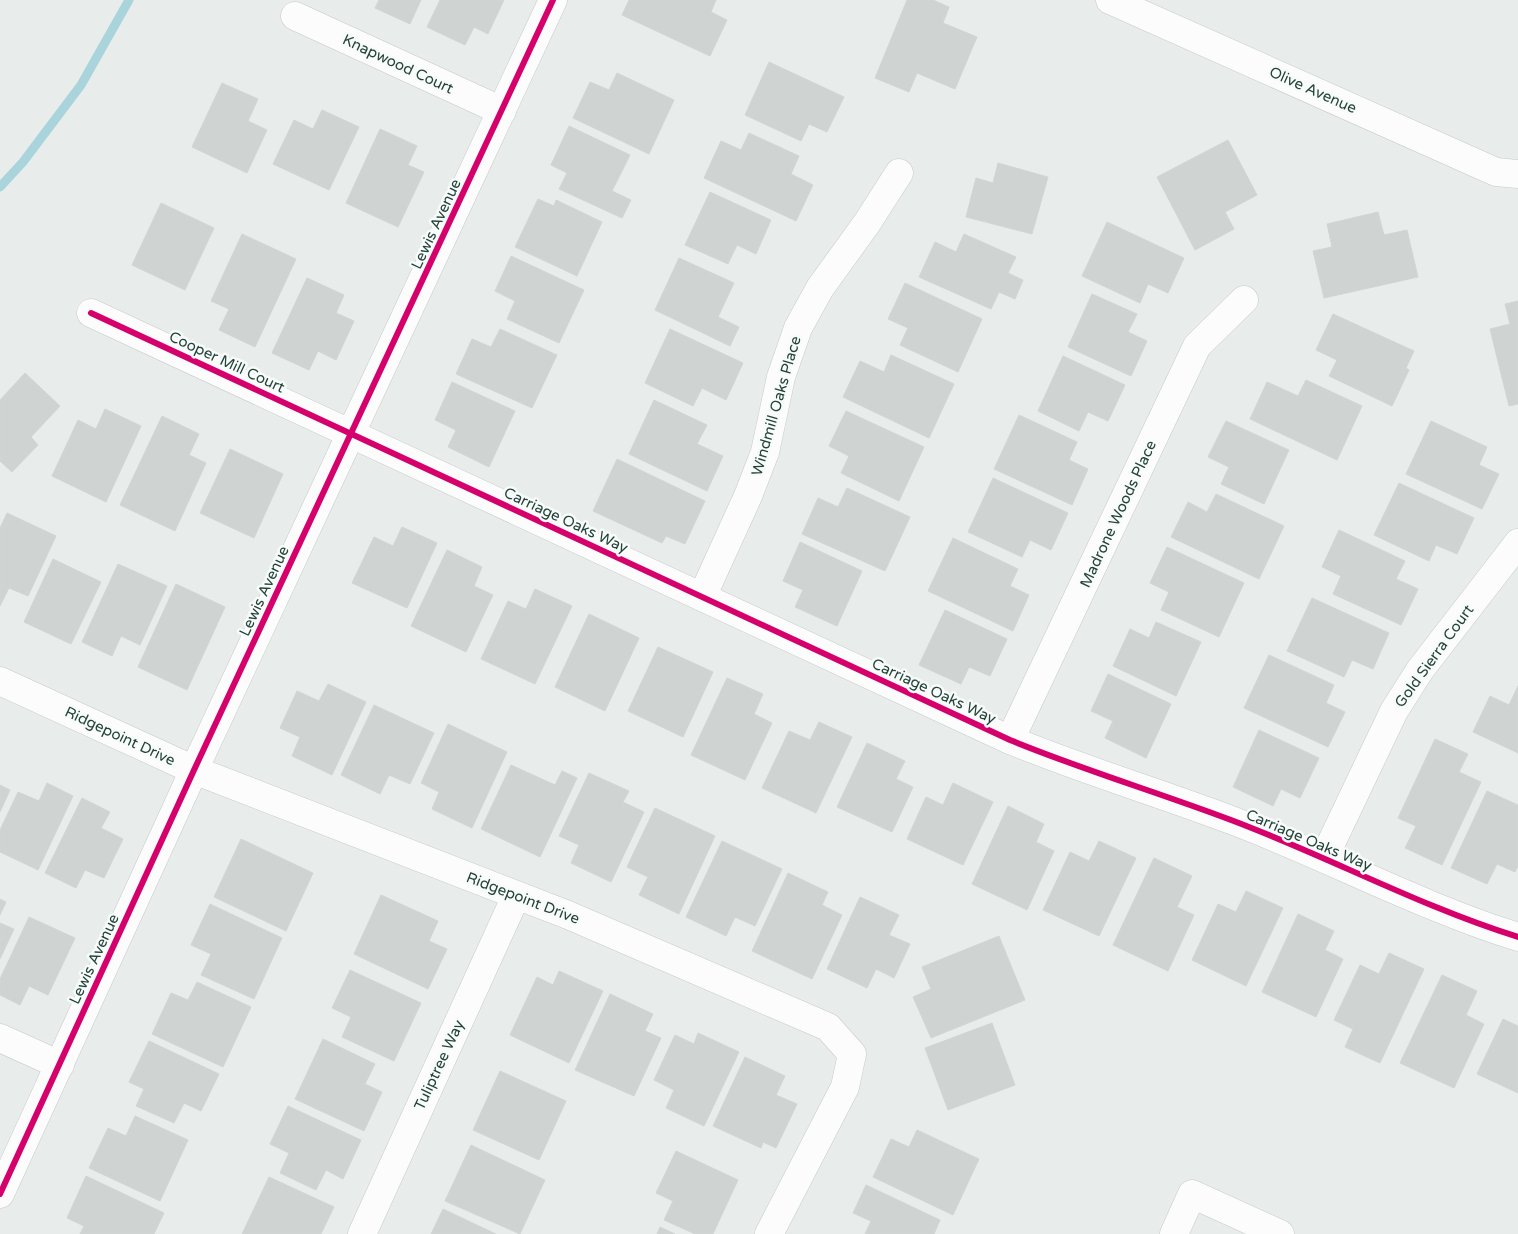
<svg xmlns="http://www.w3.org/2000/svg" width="1518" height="1234" font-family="'Varela Round',sans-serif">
<rect width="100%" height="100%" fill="#e8edeb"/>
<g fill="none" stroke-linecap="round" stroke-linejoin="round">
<path stroke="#a9d4db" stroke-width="9" d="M0,187L23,162L81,85L129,0"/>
</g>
<g fill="#cfd4d2" stroke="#d1d6d4">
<path d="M379,0H421L410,24L375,8Z"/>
<path d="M440,0H504L488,34L474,27L465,45L427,27Z"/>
<path d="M629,0H716L711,12L727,20L710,56L622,15Z"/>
<path d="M907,0H933L949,7L943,23L977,37L955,89L917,73L909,92L875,78Z"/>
<path d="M769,62L844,97L827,132L809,124L801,141L745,115Z"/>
<path d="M617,73L674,100L649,154L573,118L590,82L609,90Z"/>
<path d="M222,83L258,99L248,121L267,130L247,173L192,147Z"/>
<path d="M322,110L359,127L329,190L273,164L294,120L313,129Z"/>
<path d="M569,126L630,155L612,191L631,200L622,218L559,189L567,173L551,165Z"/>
<path d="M380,129L417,146L408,165L424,172L398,227L346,203Z"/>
<path d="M749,133L799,156L791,174L813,185L796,221L704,178L721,141L741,150Z"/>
<path d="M1228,140L1257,195L1225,212L1234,229L1195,250L1157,177Z"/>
<path d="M998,163L1048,177L1032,234L966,217L976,178L993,183Z"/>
<path d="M710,192L771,220L756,254L737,245L728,264L685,245Z"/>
<path d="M538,199L554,206L556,200L602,222L577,276L515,247Z"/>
<path d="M161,203L214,228L185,290L132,265Z"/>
<path d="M1378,212L1384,235L1407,230L1418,277L1324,298L1313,251L1332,247L1327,224Z"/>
<path d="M1107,222L1184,258L1168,293L1148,284L1140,303L1082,276Z"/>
<path d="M242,234L296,259L255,347L219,330L229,309L211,301Z"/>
<path d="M964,234L1016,257L1008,273L1023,280L1015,299L999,292L991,309L919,277L935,242L956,252Z"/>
<path d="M511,256L584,290L559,343L507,319L515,301L495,291Z"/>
<path d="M679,258L734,283L718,317L739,327L730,346L655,310Z"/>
<path d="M307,278L344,295L336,313L354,321L336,360L318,351L309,370L272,353Z"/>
<path d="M905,283L982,319L958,372L900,345L908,328L888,319Z"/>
<path d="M1092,294L1137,314L1128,332L1147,341L1131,376L1068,347Z"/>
<path d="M1518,301V404L1509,406L1490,329L1510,324L1505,304Z"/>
<path d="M1333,314L1414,351L1406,368L1409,370L1392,406L1329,376L1337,360L1316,350Z"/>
<path d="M500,329L557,355L532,408L456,374L472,339L491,347Z"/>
<path d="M670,329L743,363L726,400L702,388L693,406L645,383Z"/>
<path d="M891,355L954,384L929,438L843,397L860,361L884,372Z"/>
<path d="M1063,356L1125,385L1108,421L1088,412L1079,431L1038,411Z"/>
<path d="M25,373L60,406L31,437L38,445L12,472L0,461V400Z"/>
<path d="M1306,380L1362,406L1337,460L1250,419L1267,382L1298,396Z"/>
<path d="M452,382L515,411L489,467L448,447L456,430L435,420Z"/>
<path d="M654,400L707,425L697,444L723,456L707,491L629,454Z"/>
<path d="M105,409L141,426L106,502L52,476L78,420L96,429Z"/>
<path d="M846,411L924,447L899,501L841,473L849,456L829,446Z"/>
<path d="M1019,415L1077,442L1069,460L1088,469L1072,505L994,469Z"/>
<path d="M162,416L199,434L189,455L206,463L175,531L120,505Z"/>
<path d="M1226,421L1289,450L1264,504L1221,484L1229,467L1208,457Z"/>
<path d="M1431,421L1487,447L1479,465L1499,474L1482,509L1406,474Z"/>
<path d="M230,449L283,474L254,538L200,513Z"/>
<path d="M617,459L705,501L685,544L666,536L662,543L593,511Z"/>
<path d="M993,478L1068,513L1051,550L1030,540L1022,557L968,532Z"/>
<path d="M1399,483L1474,518L1457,554L1436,545L1429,561L1374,535Z"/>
<path d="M847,488L910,517L885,571L802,534L818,498L838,507Z"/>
<path d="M1216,494L1284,526L1259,579L1171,537L1188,502L1207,512Z"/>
<path d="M7,513L56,536L28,596L9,588L0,606V528Z"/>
<path d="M402,527L437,543L407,608L352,583L374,537L393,546Z"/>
<path d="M1339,530L1405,561L1396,579L1418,589L1401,625L1333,594L1341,576L1322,567Z"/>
<path d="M953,538L1018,569L1010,586L1029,595L1013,631L928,591Z"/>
<path d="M800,542L862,571L837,626L795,607L803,590L783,581Z"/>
<path d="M1167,547L1244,583L1219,637L1161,610L1169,592L1150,583Z"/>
<path d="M447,550L482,567L474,586L493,595L466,652L411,626Z"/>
<path d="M53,559L101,582L71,644L24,622Z"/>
<path d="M118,564L167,586L140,645L121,636L112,656L82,642Z"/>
<path d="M176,584L225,607L187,690L138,667Z"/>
<path d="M535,589L572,606L535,684L481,659L508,601L526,609Z"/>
<path d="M1312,598L1389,633L1373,669L1352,660L1344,677L1287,651Z"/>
<path d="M945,610L1007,639L990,676L969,667L961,684L919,665Z"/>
<path d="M589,614L639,638L605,711L555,687Z"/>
<path d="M1156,622L1201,642L1176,696L1113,666L1130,629L1149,638Z"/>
<path d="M658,647L713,672L683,737L628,711Z"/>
<path d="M1269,655L1334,685L1326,703L1345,712L1328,747L1244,708Z"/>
<path d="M1108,674L1171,704L1146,758L1105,738L1113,721L1091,711Z"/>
<path d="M727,678L763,694L754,714L772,723L745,780L691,755Z"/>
<path d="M328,684L366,702L332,775L292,756L300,737L280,728L297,691L319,701Z"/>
<path d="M1518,686V753L1473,732L1490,696L1509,705Z"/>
<path d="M374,705L434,733L410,784L389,775L380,794L341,775Z"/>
<path d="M819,722L852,737L816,813L762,788L789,731L810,740Z"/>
<path d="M448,724L507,752L472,828L432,809L439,792L421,783Z"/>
<path d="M1259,730L1319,758L1300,798L1281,789L1273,806L1233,787Z"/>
<path d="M1435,739L1468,754L1459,772L1481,782L1442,865L1405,848L1416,826L1398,818Z"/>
<path d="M867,743L905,761L896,779L913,787L892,832L837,807Z"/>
<path d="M511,765L555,785L562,771L577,778L540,857L481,829Z"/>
<path d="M589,773L629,791L623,802L644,812L611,882L571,863L579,845L559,836Z"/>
<path d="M47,783L73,796L38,870L0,852V830L18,792L39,801Z"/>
<path d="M953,783L993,802L963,865L907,839L926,797L943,805Z"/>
<path d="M0,785L10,790L0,812Z"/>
<path d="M1487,791L1518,805V866L1515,872L1497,864L1487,884L1451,868Z"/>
<path d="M82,798L110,812L101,828L123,839L104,878L85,870L76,888L45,873Z"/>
<path d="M1008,806L1044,824L1036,842L1054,851L1027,910L972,884Z"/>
<path d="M655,808L715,836L679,914L639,895L648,877L627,867Z"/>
<path d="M241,839L313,873L286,931L214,897Z"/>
<path d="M722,841L782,869L755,926L735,917L726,936L686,917Z"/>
<path d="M1099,841L1136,858L1099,936L1043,910L1070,852L1089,861Z"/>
<path d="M1154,858L1192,876L1177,907L1194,915L1168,971L1113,945Z"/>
<path d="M788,873L828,892L822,905L842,915L812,979L752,951Z"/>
<path d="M1246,891L1283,908L1246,986L1192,960L1218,904L1236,912Z"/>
<path d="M381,895L438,921L429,941L447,949L428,989L354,954Z"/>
<path d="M860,897L899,915L889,935L910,944L894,978L876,969L867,988L827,969Z"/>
<path d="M0,899L6,902L0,915Z"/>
<path d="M210,904L282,938L254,999L201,975L211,954L191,945Z"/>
<path d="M1298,914L1334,931L1325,950L1343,959L1316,1017L1262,992Z"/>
<path d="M29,917L75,938L48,995L29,986L20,1005L0,995V979Z"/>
<path d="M0,923L14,929L0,959Z"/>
<path d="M999,936L1025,1000L931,1038L913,997L931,989L922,967Z"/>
<path d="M1389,953L1424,969L1380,1063L1345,1047L1353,1029L1334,1020L1360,965L1379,974Z"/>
<path d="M350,970L421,1003L394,1061L342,1037L351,1017L332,1008Z"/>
<path d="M559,971L603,991L569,1063L510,1035L537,977L553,985Z"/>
<path d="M1442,975L1477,991L1466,1015L1484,1024L1454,1088L1400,1063Z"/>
<path d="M197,982L251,1007L223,1067L152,1034L171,993L188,1000Z"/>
<path d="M610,994L653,1014L645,1031L661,1038L634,1096L575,1070Z"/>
<path d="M1503,1019L1518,1026V1093L1477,1074Z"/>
<path d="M992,1023L1015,1085L948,1110L925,1048Z"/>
<path d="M698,1033L739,1052L704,1126L666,1108L674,1090L654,1080L675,1035L694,1044Z"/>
<path d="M323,1039L375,1064L365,1084L382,1092L364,1131L295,1099Z"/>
<path d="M149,1041L219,1074L201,1111L184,1103L174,1123L136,1106L144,1089L129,1082Z"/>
<path d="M745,1057L785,1076L776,1095L797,1104L776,1148L763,1142L761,1148L713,1126Z"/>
<path d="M500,1071L566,1101L539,1160L473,1130Z"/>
<path d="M288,1106L361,1140L343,1179L326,1170L316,1190L280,1173L289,1153L270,1144Z"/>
<path d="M135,1116L188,1140L160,1201L89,1168L108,1128L126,1136Z"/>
<path d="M917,1130L979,1159L953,1215L873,1177L891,1139L909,1147Z"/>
<path d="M471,1145L545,1180L520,1234L445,1201Z"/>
<path d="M676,1151L738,1180L713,1234H695L664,1220L673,1201L656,1193Z"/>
<path d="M86,1176L164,1213L154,1234H80L84,1226L67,1218Z"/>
<path d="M269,1177L334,1207L321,1234H242Z"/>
<path d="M866,1185L940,1220L934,1234H865L871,1221L853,1213Z"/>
<path d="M443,1209L496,1234H431Z"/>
<path d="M660,1227L675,1234H657Z"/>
</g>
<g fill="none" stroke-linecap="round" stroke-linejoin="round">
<defs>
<g id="minor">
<path d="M1110,0L1496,172L1518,174"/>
<path d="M295,16L502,111"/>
<path d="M91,313L1010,740C1083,770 1157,792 1231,820C1327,856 1419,906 1518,937"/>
<path d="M702,597L748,496L765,452L781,377L798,328L820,288L867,223L899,173"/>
<path d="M0,681L194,770L568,915L828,1027L852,1054L845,1087L769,1234"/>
<path d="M1010,740L1197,346L1244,300"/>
<path d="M1324,858L1394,711L1420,670L1518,543"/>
<path d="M0,1038L60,1065"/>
<path d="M0,1194L194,770L553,0"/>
<path d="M362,1234L516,896"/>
<path d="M1174,1234L1192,1194L1280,1234"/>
</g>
</defs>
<use href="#minor" stroke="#c5cac8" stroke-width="29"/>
<use href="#minor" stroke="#fcfcfc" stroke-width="28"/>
<defs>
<g id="cycleway">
<path d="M91,313L1010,740C1083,770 1157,792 1231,820C1327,856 1419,906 1518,937"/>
<path d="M0,1194L194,770L553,0"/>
</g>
</defs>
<use href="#cycleway" stroke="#f7fbf9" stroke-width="9"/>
<use href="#cycleway" stroke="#d6006c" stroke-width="6"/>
</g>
<g text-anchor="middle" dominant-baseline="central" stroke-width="5" stroke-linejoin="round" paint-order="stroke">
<g font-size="15" fill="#24423a" stroke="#f7fbf9">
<text transform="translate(398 64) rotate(25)">Knapwood Court</text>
<text transform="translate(1313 90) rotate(24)">Olive Avenue</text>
<text transform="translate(436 224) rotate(-65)">Lewis Avenue</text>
<text transform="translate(227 362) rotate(25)">Cooper Mill Court</text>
<text transform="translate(776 406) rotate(-74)">Windmill Oaks Place</text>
<text transform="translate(1118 514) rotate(-65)">Madrone Woods Place</text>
<text transform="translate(566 520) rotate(25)">Carriage Oaks Way</text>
<text transform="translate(264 591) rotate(-65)">Lewis Avenue</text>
<text transform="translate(1434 656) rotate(-54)">Gold Sierra Court</text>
<text transform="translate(934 691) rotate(25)">Carriage Oaks Way</text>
<text transform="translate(120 736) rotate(25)">Ridgepoint Drive</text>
<text transform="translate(1309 840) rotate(23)">Carriage Oaks Way</text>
<text transform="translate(523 898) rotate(21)">Ridgepoint Drive</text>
<text transform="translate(94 959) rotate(-65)">Lewis Avenue</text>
<text transform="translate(439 1065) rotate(-65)">Tuliptree Way</text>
</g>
</g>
</svg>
